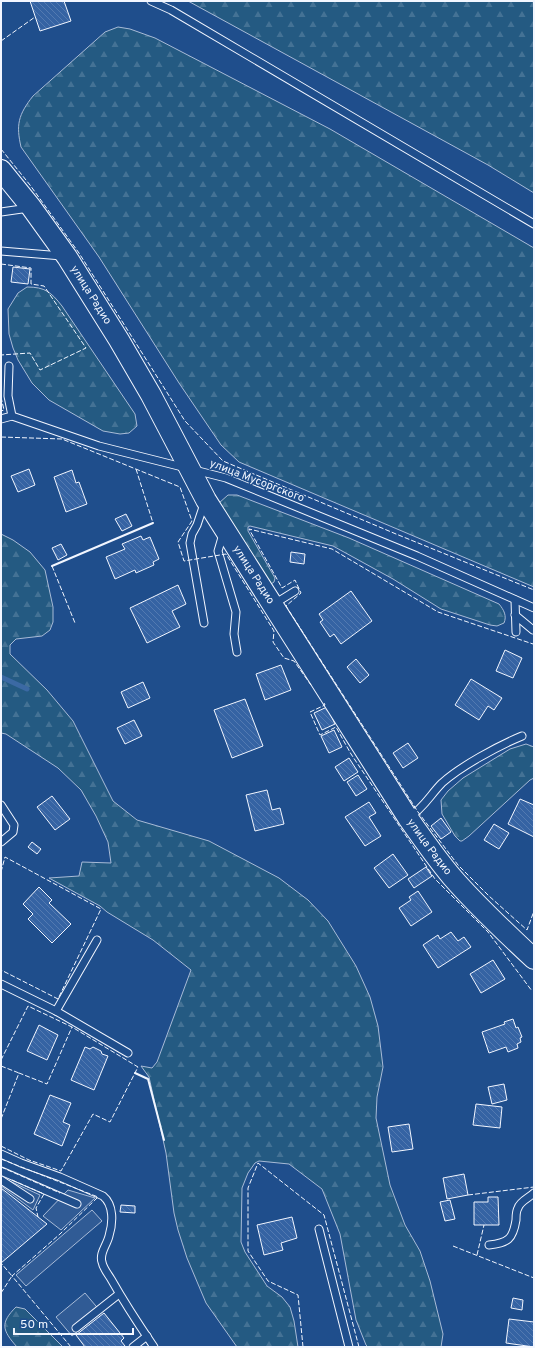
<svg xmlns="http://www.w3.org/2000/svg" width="535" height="1348" font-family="Overpass,sans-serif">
<defs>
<pattern id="forest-firs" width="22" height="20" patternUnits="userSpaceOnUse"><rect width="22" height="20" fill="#245a82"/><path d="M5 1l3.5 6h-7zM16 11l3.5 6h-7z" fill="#447295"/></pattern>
<pattern id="building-back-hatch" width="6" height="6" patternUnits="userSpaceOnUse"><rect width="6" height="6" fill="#3563a3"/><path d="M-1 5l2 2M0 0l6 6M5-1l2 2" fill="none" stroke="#537ab1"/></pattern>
</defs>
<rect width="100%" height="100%" fill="#1f4e8c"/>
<g fill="url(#forest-firs)" stroke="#a8bbd7">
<path d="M188,1H534V193L488,165Z"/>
<path d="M118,27L130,29L155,38L330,129L534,248V587L239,462L221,445L179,383L99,257L21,147C16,125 18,115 33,96L105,32Z"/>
<path d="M27,287C45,287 51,292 62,306L135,414L137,426L129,433L120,434L103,431L49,400L32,383L18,360L13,348L9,334L8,309L18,293Z"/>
<path d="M228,495H237L349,538L499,604C504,610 507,616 504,623L497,626L490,625L441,609L393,579L333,546L250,526L248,527V531L275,578L274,582L271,584L219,503Z"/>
<path d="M1,534L13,540L30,552L45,570L53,607V622L50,630L42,636L16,639L10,645V654L47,690L73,721L113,801L137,820L209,841L279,878L308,900L328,921L356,966L370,997L378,1026L383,1067L377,1097L376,1118L390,1185L405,1225L420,1251L430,1281L443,1334L441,1347H368L366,1345L356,1320L340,1234L322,1189L289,1164L259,1161L255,1163L248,1173L242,1188L241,1242L245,1252L267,1286L282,1297L290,1307L294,1321L298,1347H237L206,1303L187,1258L178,1230L174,1213L166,1153L149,1077L141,1066L152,1068L157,1062L191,970L153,940L107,912L100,906L49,878L79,876L82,862L111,863L108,842L96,816L81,790L58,768L6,734L1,733Z"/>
<path d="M526,744L534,747V778L530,780L469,836L462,841H460L455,836L442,814L441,800L448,791L463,778L510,749Z"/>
<path d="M16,1307L25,1309L63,1347H17C2,1330 0,1323 16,1307Z"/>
</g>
<g fill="#305b95" stroke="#a8bbd7">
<path d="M3,1178L40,1195L33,1210L1,1186V1179Z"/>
<path d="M68,1190L95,1198L61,1230L43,1216Z"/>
<path d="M92,1210L102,1221L26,1286L16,1275Z"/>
<path d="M85,1293L101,1312L72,1336L56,1317Z"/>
</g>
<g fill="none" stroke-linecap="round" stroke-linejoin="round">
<path stroke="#3b69a3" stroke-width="5" d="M1,677L27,689"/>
</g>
<g fill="url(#building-back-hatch)" stroke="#f2f6ff">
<path d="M30,1H64L71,21L40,31Z"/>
<path d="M13,267L30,269L28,284L11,282Z"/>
<path d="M29,469L35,485L18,492L11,476Z"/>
<path d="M72,470L76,483L79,482L87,504L66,512L54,477Z"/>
<path d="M126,514L132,526L122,531L115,519Z"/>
<path d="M141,536L143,540L150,537L159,559L153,562L154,565L136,573L135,570L115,579L106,557L125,549L122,544Z"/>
<path d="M61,544L67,555L58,560L52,548Z"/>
<path d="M291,552L305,554L304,564L290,562Z"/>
<path d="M178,585L186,604L172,611L180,627L147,643L130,608Z"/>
<path d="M351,591L372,621L341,644L334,634L330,637L320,622L323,620L319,614Z"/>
<path d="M505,650L522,658L513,678L496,671Z"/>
<path d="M356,659L369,675L360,683L347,667Z"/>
<path d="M281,665L291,690L265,700L256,674Z"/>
<path d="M471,679L502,698L494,710L488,706L479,720L455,705Z"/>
<path d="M143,682L150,698L128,708L121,692Z"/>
<path d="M245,699L263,746L232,758L214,710Z"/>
<path d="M327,707L335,724L322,730L314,713Z"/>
<path d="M134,720L142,736L125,744L117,728Z"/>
<path d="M334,730L342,747L329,753L321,736Z"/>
<path d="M408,743L418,758L403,768L393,753Z"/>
<path d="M349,758L358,772L344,781L335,767Z"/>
<path d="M358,775L367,789L356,796L347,782Z"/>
<path d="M267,790L272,810L280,808L284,824L255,831L246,795Z"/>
<path d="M52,796L70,819L55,830L37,807Z"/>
<path d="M520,799L534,805V837L508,824Z"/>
<path d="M369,802L376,813L369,817L381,836L365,846L345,817Z"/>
<path d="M441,818L451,832L441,839L431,826Z"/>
<path d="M494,824L509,833L499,849L484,840Z"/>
<path d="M32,842L41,849L37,854L28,847Z"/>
<path d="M393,854L408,875L389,888L374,868Z"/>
<path d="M426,867L432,876L414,888L408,879Z"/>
<path d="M39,887L52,900L49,903L71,924L52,943L28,919L33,914L23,904Z"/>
<path d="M418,891L432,912L411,926L399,908L411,900L409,897Z"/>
<path d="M451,932L458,941L464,937L471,947L438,968L423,945L438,935L440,939Z"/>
<path d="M493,960L505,979L481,993L470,974Z"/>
<path d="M513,1019L516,1028L518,1027L522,1037L520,1038L521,1042L517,1044L518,1048L508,1052L506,1047L489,1053L482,1032L505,1024L504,1022Z"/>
<path d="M39,1025L58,1035L47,1060L27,1051Z"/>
<path d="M85,1047L90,1049L93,1047L101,1051L102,1054L108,1056L94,1090L71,1080Z"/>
<path d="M504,1084L507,1100L492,1104L488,1087Z"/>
<path d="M50,1095L71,1103L63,1122L70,1125L62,1146L34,1134Z"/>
<path d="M476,1104L502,1107L500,1128L473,1125Z"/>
<path d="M409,1124L413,1149L392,1152L388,1127Z"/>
<path d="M464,1174L468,1195L447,1199L443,1178Z"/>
<path d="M1,1188L47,1224L1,1263Z"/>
<path d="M488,1197H498L499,1225H474V1202H488Z"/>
<path d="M450,1200L455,1219L445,1221L440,1202Z"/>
<path d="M121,1205L135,1206V1213L120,1212Z"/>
<path d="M292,1217L297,1238L281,1243L283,1250L264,1255L257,1225Z"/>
<path d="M513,1298L523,1300L522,1310L511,1308Z"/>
<path d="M104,1313L124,1338L121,1341L125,1346L123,1347H85L76,1335Z"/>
<path d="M509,1319L534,1322V1347L506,1343Z"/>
</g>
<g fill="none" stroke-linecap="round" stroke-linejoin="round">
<defs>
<g id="lane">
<path d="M151,1L171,10L534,224"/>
<path d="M1,212L29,208"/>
<path d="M1,251L62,256"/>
<path d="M9,366L8,396L12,416L99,446L226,478L417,556L534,608"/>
<path d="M1,419L12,416"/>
<path d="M223,534L218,551L236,612L234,634L237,652"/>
<path d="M515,600L516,632"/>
<path d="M274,604L295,591"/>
<path d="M515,615L533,630"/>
<path d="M204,623L190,543L192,534L197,525L204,504"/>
<path d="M1,805L14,825L13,832L1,842"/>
<path d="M408,818C424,808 430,795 442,783C461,766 498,746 522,736"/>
<path d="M1,984L56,1011L128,1053"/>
<path d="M56,1011L97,940"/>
<path d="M1,1154L21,1163L60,1177L103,1196C114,1205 113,1223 109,1236C107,1245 99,1253 102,1262C103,1268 108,1274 111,1279C124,1302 139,1325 154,1347"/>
<path d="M1,1171L77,1204"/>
<path d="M1,1180L30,1199"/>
<path d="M319,1229L349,1347"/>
<path d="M489,1245C508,1243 513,1239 516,1220C516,1216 516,1211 518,1208C520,1201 529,1198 534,1193"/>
<path d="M76,1328L119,1294"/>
<path d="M133,1347L147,1336"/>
</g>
<g id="secondary">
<path id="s1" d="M1,170L31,207L67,257L119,340L151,395L206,500L408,818C422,838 436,858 452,877C477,906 506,933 534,959"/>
</g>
</defs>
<use href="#lane" stroke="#f2f6ff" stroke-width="9"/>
<use href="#secondary" stroke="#f2f6ff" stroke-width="22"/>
<use href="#lane" stroke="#1f4e8c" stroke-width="7"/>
<use href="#secondary" stroke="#1f4e8c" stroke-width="20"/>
<g stroke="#f2f6ff" stroke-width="1" stroke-dasharray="5 2" stroke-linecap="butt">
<path d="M1,41L35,17"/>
<path d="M1,149L30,185L79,253L185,421L223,461L396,534L534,590"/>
<path d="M1,264L31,268V284L44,286L86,348L40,370L30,353L1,355"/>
<path d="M1,397L4,410L1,411"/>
<path d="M1,437L62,439L180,487L192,521L178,542L184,561L226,554L274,631L273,642L284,658L294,661L311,685"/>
<path d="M136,469L153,523"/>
<path d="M52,566L75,623"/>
<path d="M534,642L533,644L438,612L332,549L249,529L282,588L295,580L301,593L286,606L418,812L458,865L489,896L527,930L534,911"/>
<path d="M324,703L325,705L310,712L320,735L336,727L351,754L435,879L488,932L532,991"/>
<path d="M1,872L5,857L101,909L58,999L1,970"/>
<path d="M1,1060L28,1006L72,1027L138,1067L110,1122L93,1114L61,1171L29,1160L1,1146"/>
<path d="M1,1066L19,1073"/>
<path d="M1,1119L19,1073L47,1084L72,1027"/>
<path d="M1,1159L98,1197L60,1234L12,1276L71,1347"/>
<path d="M1,1167L60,1193"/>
<path d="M12,1180L44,1194L36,1208L38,1217"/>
<path d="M468,1195L534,1187"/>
<path d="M453,1246L534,1278"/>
<path d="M477,1255L484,1225"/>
<path d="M1,1293L12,1276L1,1263"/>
<path d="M303,1347L298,1295L268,1281L248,1251V1188L258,1163L324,1215L359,1347"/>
</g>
<g stroke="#f2f6ff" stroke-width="2">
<path d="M52,566L153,523"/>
<path d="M135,1073L148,1079L164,1140"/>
</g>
</g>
<g text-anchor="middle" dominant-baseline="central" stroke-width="3" stroke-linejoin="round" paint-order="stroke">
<g font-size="11" fill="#f2f6ff" stroke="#1f4e8c">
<text stroke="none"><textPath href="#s1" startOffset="154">улица Радио</textPath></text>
<text transform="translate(257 481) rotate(21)">улица Мусоргского</text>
<text stroke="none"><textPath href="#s1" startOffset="478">улица Радио</textPath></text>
<text stroke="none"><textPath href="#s1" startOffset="802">улица Радио</textPath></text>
</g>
</g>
<rect width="535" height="1348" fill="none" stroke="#f2f6ff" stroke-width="4"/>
<path d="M14 1328v6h119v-6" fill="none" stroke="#f2f6ff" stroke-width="2"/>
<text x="20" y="1328" font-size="12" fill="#f2f6ff" stroke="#1f4e8c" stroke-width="3" paint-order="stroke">50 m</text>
</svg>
